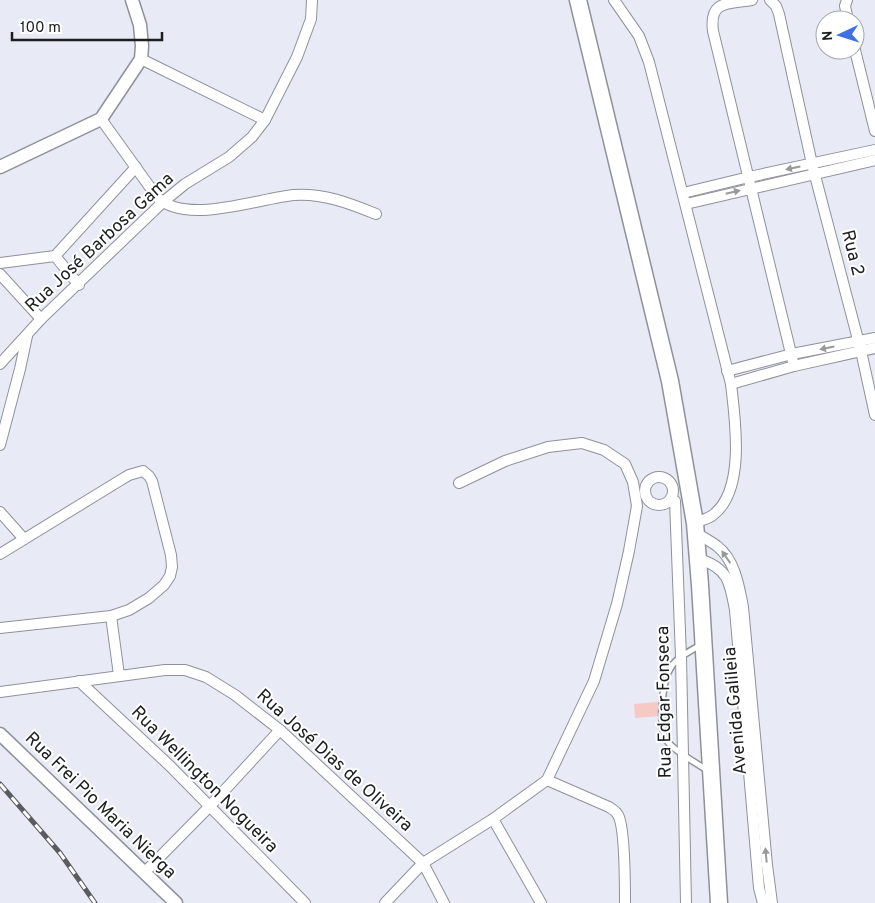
<svg xmlns="http://www.w3.org/2000/svg" width="875" height="903" font-family="Overpass,sans-serif">
<rect width="100%" height="100%" fill="#e8ebf5"/>
<path fill="#f6c9c5" d="M658,702L659,716L635,718L634,704Z"/>
<g fill="none" stroke-linecap="round" stroke-linejoin="round">
<defs>
<path id="service" d="M700,645C691,651 675,658 670,669C662,682 658,728 667,741C675,752 697,763 708,771"/>
<g id="minor">
<path d="M614,0L639,36L649,62L731,384C735,419 746,490 713,515C708,519 701,520 695,523"/>
<path d="M752,0C728,4 709,0 713,31L794,366"/>
<path d="M770,0L776,6L779,14L812,164L861,351L875,415"/>
<path d="M847,0L845,6L848,20"/>
<path d="M855,50L875,131"/>
<path d="M141,59L265,120"/>
<path d="M101,119L157,197C186,226 259,198 294,195C323,193 349,203 376,214"/>
<path d="M683,193L749,177L875,150"/>
<path d="M686,204L875,160"/>
<path d="M55,256L79,285"/>
<path d="M0,263L55,256L136,167"/>
<path d="M0,274L41,319"/>
<path d="M0,364L41,319L163,202L185,184L229,157L252,137L265,120L297,57L311,19L312,0"/>
<path d="M727,371L792,354L875,338"/>
<path d="M731,384L794,366L875,348"/>
<path d="M0,445L20,369L27,336"/>
<circle cx="659" cy="491" r="14"/>
<path d="M675,501L681,657L686,903"/>
<path d="M0,512L24,539"/>
<path d="M696,533C703,537 710,541 717,546C735,560 739,586 743,607L767,865L772,903"/>
<path d="M0,554L119,481L129,475L143,471L149,476L152,481L171,555L172,567L170,576L164,585L149,598L129,610L111,616L0,628"/>
<path d="M699,559C728,568 730,582 735,610L759,888L763,903"/>
<path d="M111,616L119,675"/>
<path d="M79,681L170,766L305,903"/>
<path d="M0,692L165,670H185L206,677L235,695L280,730L423,863L444,903"/>
<path d="M547,780L609,807C612,809 616,811 618,815C625,827 625,886 625,903"/>
<path d="M493,819L541,903"/>
<path d="M144,873L210,806L280,730"/>
<path d="M385,903L423,863L493,819L547,780L594,681L617,604L629,551L637,506L633,482L625,464L604,450L582,443L548,447L505,461L459,483"/>
</g>
<g id="tertiary">
<path d="M0,167L101,119L141,59L142,46L140,25L132,0"/>
<path d="M0,734L176,903"/>
</g>
<path id="trunk" d="M578,0L670,381L695,523L700,585L719,903"/>
</defs>
<use href="#service" stroke="#8f919a" stroke-width="8"/>
<use href="#minor" stroke="#8f919a" stroke-width="12"/>
<use href="#tertiary" stroke="#8f919a" stroke-width="15"/>
<use href="#trunk" stroke="#8f919a" stroke-width="19"/>
<use href="#service" stroke="#fff" stroke-width="5"/>
<use href="#minor" stroke="#fff" stroke-width="10"/>
<use href="#tertiary" stroke="#fff" stroke-width="12"/>
<use href="#trunk" stroke="#fff" stroke-width="16"/>
<defs>
<path id="rail" d="M0,784L60,853L95,903"/>
</defs>
<use href="#rail" stroke="#5b5c61" stroke-width="5"/>
<use href="#rail" stroke="#fff" stroke-width="3" stroke-dasharray="9" stroke-linecap="butt"/>
</g>
<defs><path id="oneway-solid" d="M-6-.8H1V-3.2L6.5 0L1 3.2V.8H-6Z" transform="scale(1.25)"/></defs>
<g fill="#99999b">
<use href="#oneway-solid" transform="translate(793 168) rotate(168)"/>
<use href="#oneway-solid" transform="translate(733 192) rotate(-13)"/>
<use href="#oneway-solid" transform="translate(827 348) rotate(169)"/>
<use href="#oneway-solid" transform="translate(726 557) rotate(-125)"/>
<use href="#oneway-solid" transform="translate(766 855) rotate(-95)"/>
</g>
<g text-anchor="middle" dominant-baseline="central" stroke-width="4" stroke-linejoin="round" paint-order="stroke">
<g font-size="18" fill="#1c1d20" stroke="#fff">
<text transform="translate(100 243) rotate(-43)">Rua José Barbosa Gama</text>
<text transform="translate(852 253) rotate(76)">Rua 2</text>
<text transform="translate(665 702) rotate(-91)">Rua Edgar Fonseca</text>
<text transform="translate(736 711) rotate(-95)">Avenida Galileia</text>
<text transform="translate(334 761) rotate(42)">Rua José Dias de Oliveira</text>
<text transform="translate(204 780) rotate(45)">Rua Wellington Nogueira</text>
<text transform="translate(100 806) rotate(44)">Rua Frei Pio Maria Nierga</text>
</g>
</g>
<g transform="translate(840 35) rotate(266)"><circle r="24" fill="#ffffff" stroke="#a4a5a6"/>
<path d="M0-4L9 19L0 12L-9 19Z" fill="#3d72e2"/>
<text y="-8" font-size="14" font-weight="bold" text-anchor="middle" fill="#1c1d20">N</text>
</g>
<path d="M12 32v8h150v-8" fill="none" stroke="#1c1d20" stroke-width="2.5"/>
<text x="20" y="32" font-size="15" fill="#1c1d20" stroke="#ffffff" stroke-width="4" paint-order="stroke">100 m</text>
</svg>
